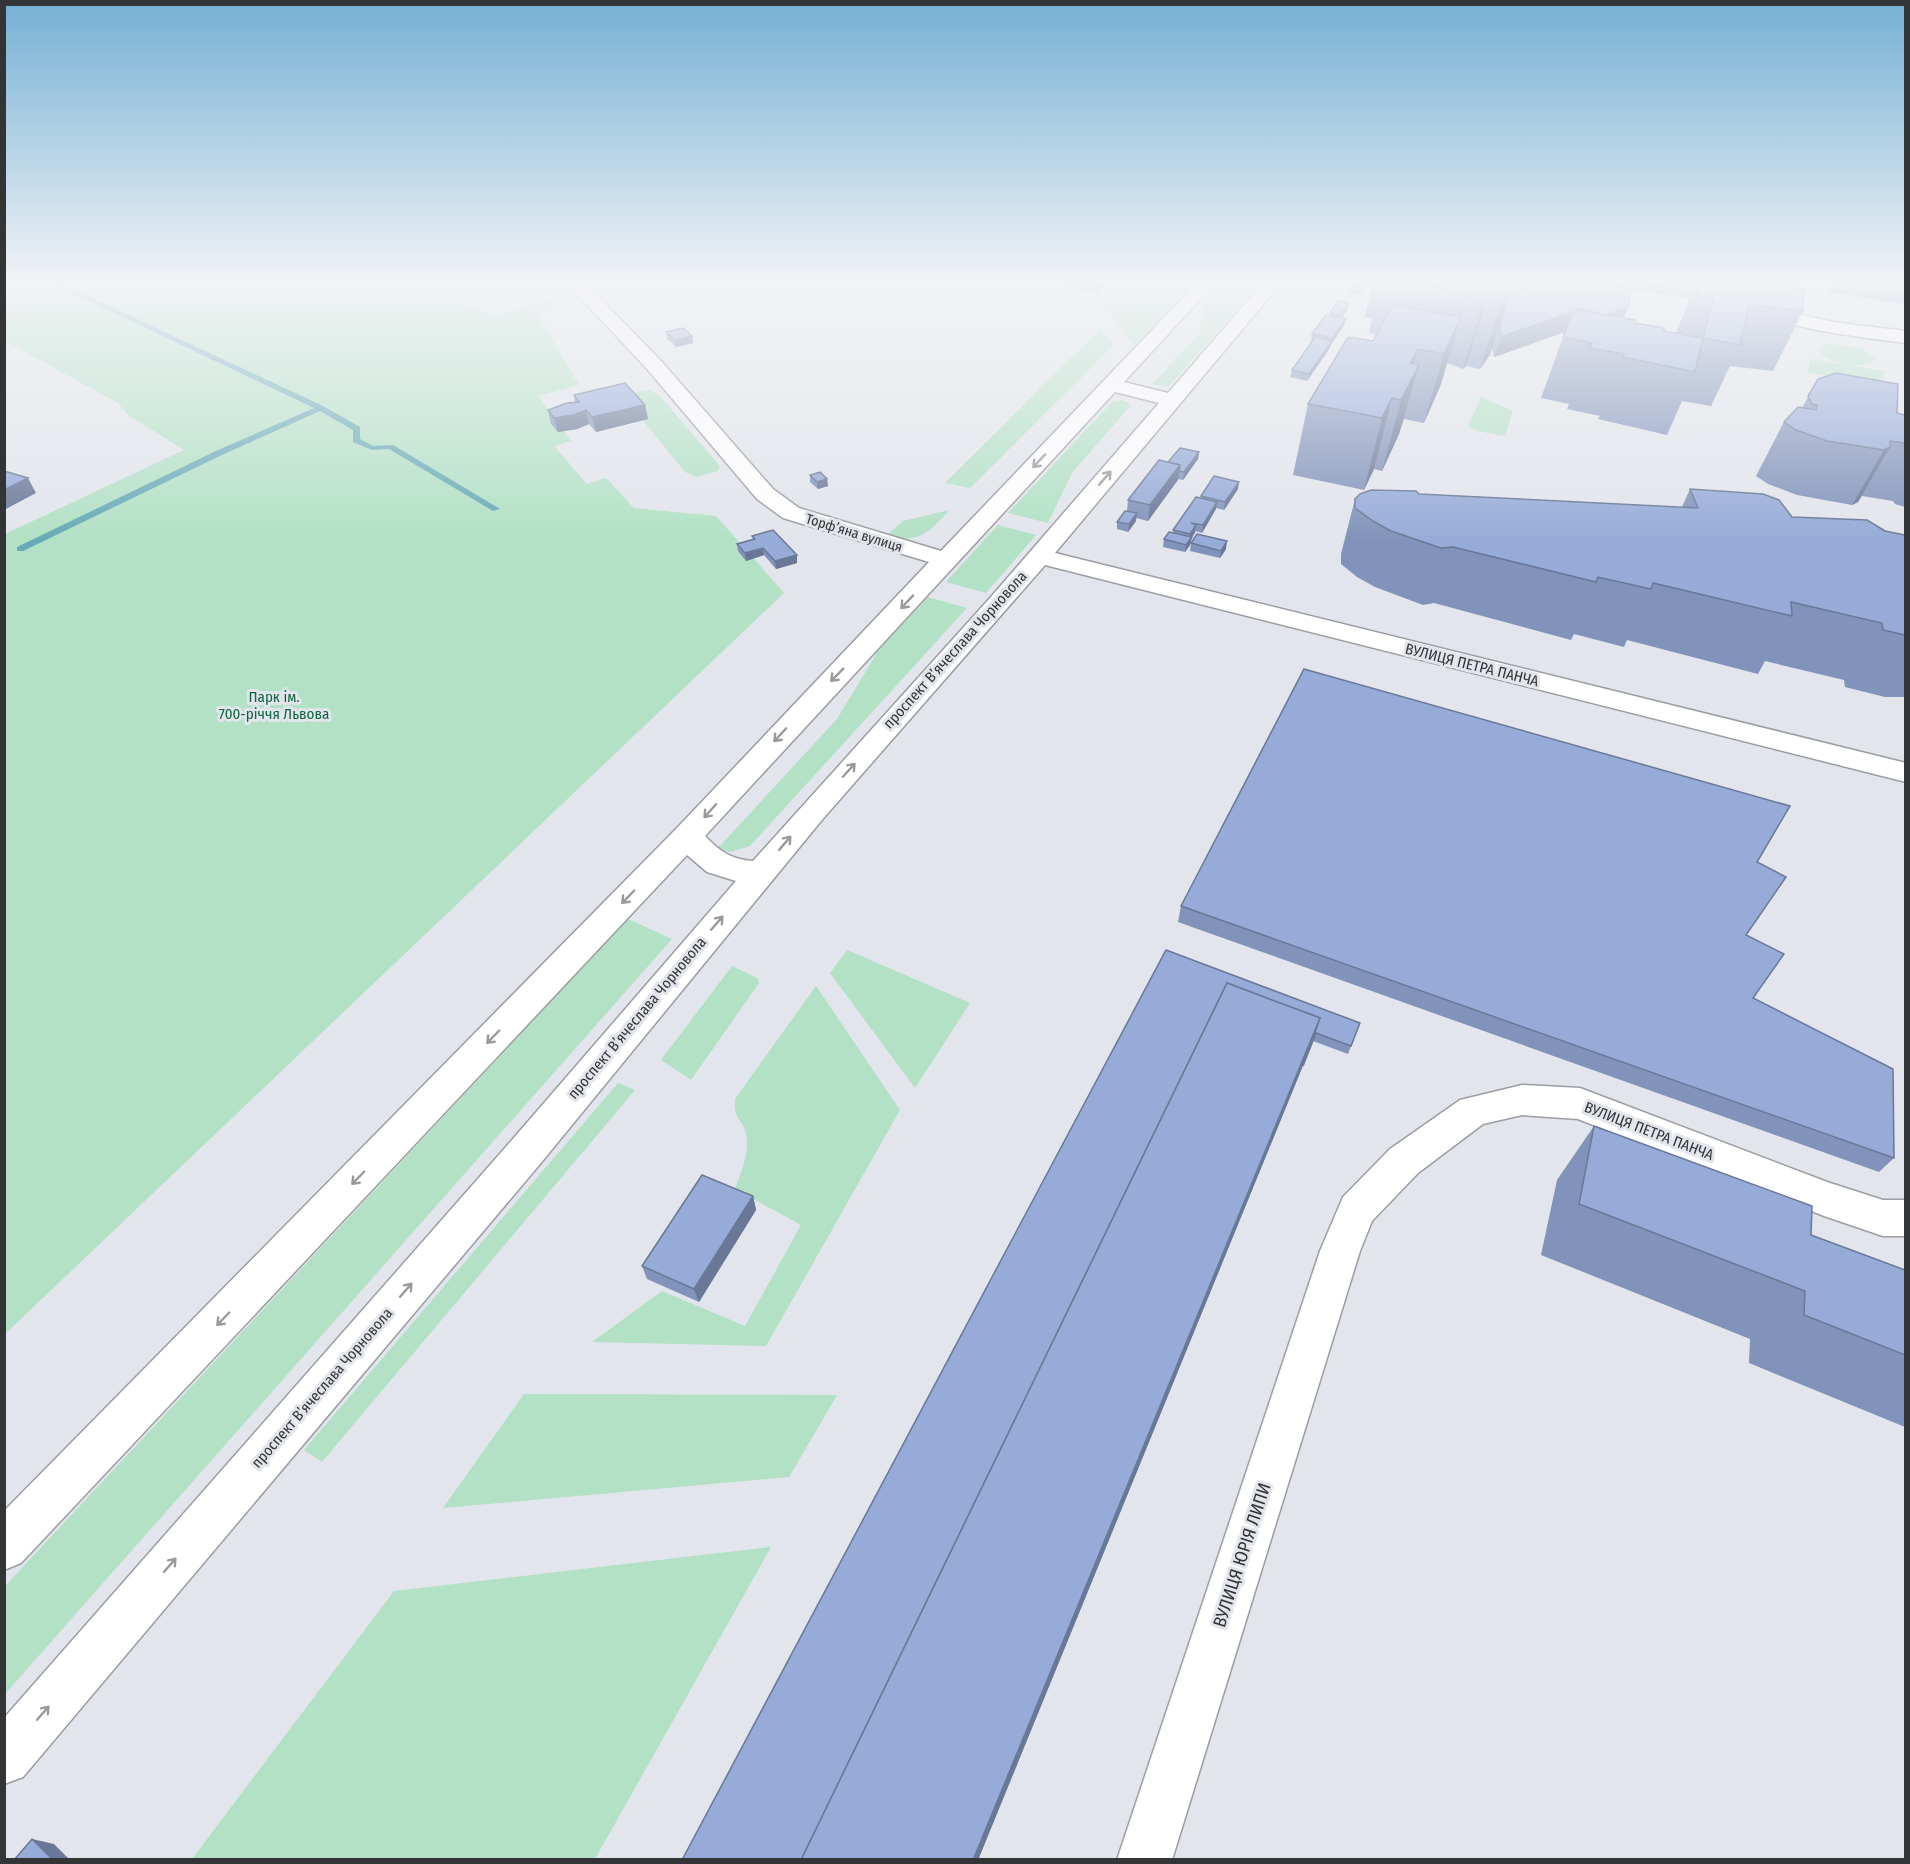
<svg xmlns="http://www.w3.org/2000/svg" width="1910" height="1864" font-family="'Fira Sans Condensed',sans-serif">
<rect width="100%" height="100%" fill="#e2e5eb"/>
<g fill="#b2e1c5">
<path d="M5,281H507L451,299L494,316L573,292L580,298L536,312L579,385L538,396L571,441L554,446L587,484L606,478L634,508L716,516L784,593L5,1334V534L184,450L128,415L118,403L5,341Z"/>
<path d="M1119,281H1196L1134,346L1100,300Z"/>
<path d="M1223,281H1261L1169,387L1152,384L1199,334L1204,302Z"/>
<path d="M1100,329L1114,345L970,488L945,483Z"/>
<path d="M1830,344L1861,348L1875,359L1873,362C1858,369 1832,365 1820,352L1821,346Z"/>
<path d="M1810,359L1884,371L1883,384L1808,373Z"/>
<path d="M648,390L658,394L718,464L720,468L717,471L696,477L685,472L627,401L629,394Z"/>
<path d="M1481,397L1513,411L1505,436L1477,431L1468,426Z"/>
<path d="M1122,400L1128,402L1130,406L1072,473L1048,523L1008,513L1112,402Z"/>
<path d="M949,510C930,533 917,544 886,536L903,521Z"/>
<path d="M998,525L1036,535L986,593L946,582Z"/>
<path d="M928,597L967,608L750,846L730,852L718,848L837,719L878,651Z"/>
<path d="M628,919L672,939L5,1694V1586Z"/>
<path d="M847,950L970,1003L915,1088L830,973Z"/>
<path d="M732,966L757,978L759,983L691,1080L661,1060Z"/>
<path d="M816,986L900,1110L766,1346L592,1342L662,1291L745,1326L801,1225L735,1189C741,1172 750,1153 746,1134C743,1118 733,1120 735,1099Z"/>
<path d="M618,1083L635,1090L322,1462L304,1450Z"/>
<path d="M524,1394L837,1395L789,1477L443,1508Z"/>
<path d="M771,1547L595,1859H192L394,1591Z"/>
</g>
<g fill="none" stroke-linecap="round" stroke-linejoin="round">
<path fill="#67aab5" fill-rule="evenodd" d="M47,281H56L323,406L360,427V439L373,446L393,445L500,509L493,511L389,449L372,450L353,442V430L320,411L224,454L23,551H17V547L218,450L314,408Z"/>
<defs>
<g id="street">
<path d="M1756,281H1774L1772,302C1812,324 1861,325 1906,331V343C1874,338 1772,330 1754,304Z"/>
<path d="M1522,1085L1580,1088L1827,1182L1883,1200H1906V1236H1883L1824,1216L1578,1119L1522,1115L1483,1124L1418,1173L1372,1221L1360,1251L1172,1860H1117L1320,1251L1343,1197L1390,1149L1460,1100Z"/>
</g>
<path id="secondary" d="M565,281H583L662,362L773,489L799,508L941,551L1199,281H1217L1124,382L1168,393L1265,281H1283L1055,553L1906,763V782L1045,565L821,821L540,1164L23,1777L4,1784V1718L512,1140L736,881L707,872L687,855L21,1563L4,1570V1511L677,828L929,562L783,518L757,499L648,370ZM1115,392L1159,403L990,598L753,861C732,860 719,851 705,836Z"/>
</defs>
<use href="#street" stroke="#9b9da3" stroke-width="3"/>
<use href="#secondary" stroke="#9b9da3" stroke-width="3"/>
<use href="#street" fill="#fff" fill-rule="evenodd"/>
<use href="#secondary" fill="#fff" fill-rule="evenodd"/>
</g>
<g fill="#8193ba" fill-rule="evenodd">
<path d="M1037,281H1107V284L1096,293Z"/>
<path d="M1365,281L1364,288L1359,295L1349,293L1351,286Z"/>
<path d="M1373,281H1589L1600,283L1601,282L1597,281H1797V288L1803,311L1773,371L1730,366L1711,406L1682,401L1667,435L1598,419L1600,416L1567,409L1569,404L1541,398L1565,332L1494,357L1492,348L1490,355L1480,369L1466,366L1463,369L1447,363L1441,384L1424,423L1404,419L1399,434L1382,471L1374,469L1364,490L1293,475L1308,404L1373,341L1376,335L1369,332L1372,319L1365,317ZM1632,290L1690,298L1676,333L1664,331L1635,323L1623,318Z"/>
<path d="M1829,281H1905V304L1828,292Z"/>
<path d="M1349,303L1347,310L1342,318L1344,325L1307,381L1290,377L1292,370L1313,341H1311L1312,334L1329,315L1330,313Z"/>
<path d="M666,332L692,336L693,343L676,347L667,339Z"/>
<path d="M1818,379L1897,413L1905,415V507L1895,504L1893,501L1862,496L1858,502L1852,505L1797,495L1768,484L1756,476L1784,422L1802,408Z"/>
<path d="M574,395L645,405L648,419L596,432L589,424L577,429L558,432L551,424L548,410L575,403Z"/>
<path d="M1199,452L1198,459L1183,480L1178,479L1148,521L1136,518V521L1128,532L1117,529V522L1127,511L1128,500L1168,462Z"/>
<path d="M810,475L827,479L828,486L818,489L810,482Z"/>
<path d="M1238,489L1224,510L1216,508L1202,533L1195,531L1192,537L1190,545L1185,552L1163,547L1164,539L1173,533V530L1201,498V496Z"/>
<path d="M1690,489L1792,517L1885,531L1905,535V694L1904,697H1885L1845,687L1844,680L1765,661L1758,674L1627,640L1624,647L1574,634L1571,640L1434,603L1423,605L1375,587L1357,577L1341,564V554L1355,499L1419,494L1682,507Z"/>
<path d="M752,536L797,563L776,569L764,555L746,561L738,551L737,544L753,539Z"/>
<path d="M1191,543L1226,549L1220,558L1190,551Z"/>
<path d="M1757,862L1746,935L1753,998L1894,1158L1879,1172L1178,922L1181,906Z"/>
<path d="M1166,950L1360,1023L1348,1054L1313,1041L978,1860H682Z"/>
<path d="M1594,1126L1811,1235L1905,1270V1427L1749,1363L1750,1339L1541,1255L1557,1180Z"/>
<path d="M753,1196L756,1210L699,1302L647,1279L642,1266Z"/>
</g>
<g fill="#697897">
<path d="M1097,281H1107V284L1096,293Z"/>
<path d="M1365,281L1364,288L1359,295L1360,288Z"/>
<path d="M1511,289L1490,355L1480,369L1501,303Z"/>
<path d="M1487,300L1466,366L1463,369L1483,302Z"/>
<path d="M1349,303L1347,310L1339,322L1340,315Z"/>
<path d="M1628,307L1620,327L1603,316Z"/>
<path d="M1583,308L1576,328L1494,357L1501,337Z"/>
<path d="M1461,317L1441,384L1424,423L1444,354Z"/>
<path d="M1346,318L1344,325L1331,345L1333,338Z"/>
<path d="M692,336L693,343L676,347L675,340Z"/>
<path d="M1332,341L1330,348L1307,381L1309,374Z"/>
<path d="M1418,349L1407,388L1419,365L1399,434L1382,471L1411,363Z"/>
<path d="M1392,398L1374,469L1364,490L1382,418Z"/>
<path d="M645,405L648,419L596,432L592,417Z"/>
<path d="M586,410L589,424L577,429L558,432L554,418Z"/>
<path d="M1890,447L1858,502L1852,505L1884,450Z"/>
<path d="M1199,452L1198,459L1183,480L1184,472Z"/>
<path d="M1180,465L1178,480L1148,521L1150,505Z"/>
<path d="M28,478L36,493L4,510V490Z"/>
<path d="M827,479L828,486L818,489L817,482Z"/>
<path d="M1239,482L1238,489L1224,510L1225,502Z"/>
<path d="M1217,502L1216,509L1202,533L1203,525Z"/>
<path d="M1137,513L1136,521L1128,532L1129,524Z"/>
<path d="M1196,525L1195,533L1192,537L1190,545L1185,552L1186,545L1189,541L1190,534Z"/>
<path d="M1227,541L1226,549L1220,558L1221,551Z"/>
<path d="M763,548L764,555L746,561L745,553Z"/>
<path d="M797,555V563L776,569L775,561Z"/>
<path d="M1320,1018L1313,1041L978,1860H973Z"/>
<path d="M753,1196L756,1210L699,1302L694,1289Z"/>
<path d="M32,1839L54,1844L70,1860H53Z"/>
</g>
<g fill="#96abd8" stroke="#697897" stroke-width="1.5">
<path d="M1354,281H1365L1360,288L1351,286Z"/>
<path d="M1424,281H1499L1511,289L1501,303L1487,300L1483,302Z"/>
<path d="M1499,281H1589L1632,289L1628,307L1606,315L1595,313L1583,308L1501,337L1499,328L1511,289Z"/>
<path d="M1625,281H1665L1696,286L1693,292Z"/>
<path d="M1699,281H1797V288L1804,289L1803,311L1749,305L1740,345L1703,338L1714,298L1697,296Z"/>
<path d="M1338,301L1349,303L1340,315L1330,313Z"/>
<path d="M1393,305L1461,317L1444,354L1418,349L1411,363L1419,365L1401,400L1392,398L1382,418L1308,404L1348,337L1373,341Z"/>
<path d="M1577,310L1635,320V323L1664,328V331L1703,338L1695,372L1623,357L1624,354L1590,348L1592,343L1563,337L1573,312L1576,313Z"/>
<path d="M1326,315L1346,318L1333,338L1312,334Z"/>
<path d="M683,328L692,336L675,340L666,332Z"/>
<path d="M1315,337L1332,341L1309,374L1292,370Z"/>
<path d="M1836,373L1898,384L1897,413L1905,415V443L1890,441V447L1884,450L1827,441L1796,430L1784,422L1798,407L1816,410L1817,405L1812,404L1808,396L1818,379Z"/>
<path d="M625,383L645,405L592,417L586,410L574,415L554,418L548,410L567,403L579,402L574,395Z"/>
<path d="M1180,448L1199,452L1184,472L1179,471L1180,465L1168,462Z"/>
<path d="M1159,460L1180,465L1150,505L1128,500Z"/>
<path d="M4,471L28,478L4,490Z"/>
<path d="M820,472L827,479L817,482L810,475Z"/>
<path d="M1214,476L1239,482L1225,502L1201,496Z"/>
<path d="M1690,489L1763,494L1779,500L1792,517L1867,520L1885,531L1905,535V635L1883,630L1882,623L1791,602L1792,616L1653,583L1651,589L1598,577L1596,582L1453,547L1441,548L1391,531L1373,521L1355,508V499L1360,494L1371,490L1416,491L1419,494L1698,508Z"/>
<path d="M1196,497L1217,502L1203,525L1191,523L1196,525L1190,534L1173,530Z"/>
<path d="M1125,511L1137,513L1129,524L1117,522Z"/>
<path d="M773,530L797,555L775,561L763,548L745,553L737,544L755,539L752,536Z"/>
<path d="M1169,532L1192,537L1186,545L1164,539Z"/>
<path d="M1197,534L1227,541L1221,551L1191,543Z"/>
<path d="M1304,669L1790,806L1757,862L1786,877L1746,935L1784,954L1753,998L1893,1069L1894,1158L1181,906Z"/>
<path d="M1166,950L1360,1023L1351,1046L1316,1033L1303,1066L1320,1018L1227,983L801,1860H682Z"/>
<path d="M1227,983L1320,1018L973,1860H801Z"/>
<path d="M1594,1126L1812,1206L1811,1235L1905,1270V1355L1804,1315L1805,1291L1579,1204Z"/>
<path d="M702,1175L753,1196L694,1289L642,1266Z"/>
<path d="M32,1839L53,1860H14Z"/>
</g>
<defs><path id="oneway-shaft" d="M-6 0H5M1.5-3L5.5 0L1.5 3" fill="none" stroke-width="1.6" stroke-linecap="round" stroke-linejoin="round" transform="scale(1.5)"/></defs>
<g stroke="#999a9a">
<use href="#oneway-shaft" transform="translate(1039 461) rotate(133)"/>
<use href="#oneway-shaft" transform="translate(1105 478) rotate(-49)"/>
<use href="#oneway-shaft" transform="translate(907 602) rotate(133)"/>
<use href="#oneway-shaft" transform="translate(837 675) rotate(135)"/>
<use href="#oneway-shaft" transform="translate(780 735) rotate(133)"/>
<use href="#oneway-shaft" transform="translate(849 770) rotate(-48)"/>
<use href="#oneway-shaft" transform="translate(710 811) rotate(132)"/>
<use href="#oneway-shaft" transform="translate(785 843) rotate(-50)"/>
<use href="#oneway-shaft" transform="translate(628 897) rotate(134)"/>
<use href="#oneway-shaft" transform="translate(717 923) rotate(-49)"/>
<use href="#oneway-shaft" transform="translate(493 1037) rotate(134)"/>
<use href="#oneway-shaft" transform="translate(358 1178) rotate(134)"/>
<use href="#oneway-shaft" transform="translate(406 1290) rotate(-49)"/>
<use href="#oneway-shaft" transform="translate(223 1319) rotate(134)"/>
<use href="#oneway-shaft" transform="translate(170 1565) rotate(-49)"/>
<use href="#oneway-shaft" transform="translate(43 1713) rotate(-49)"/>
</g>
<linearGradient id="sky" x2="0" y2="1"><stop stop-color="#74b0d4"/><stop offset="0.52" stop-color="#f2f3f6"/><stop offset="1" stop-color="#f2f3f6" stop-opacity="0"/></linearGradient>
<rect width="1910" height="542" fill="url(#sky)"/>
<g text-anchor="middle" dominant-baseline="central" stroke-width="6" stroke-linejoin="round" paint-order="stroke">
<g font-size="14" fill="#333436" stroke="#e2e5eb">
<text transform="translate(854 533) rotate(17)">Торфʼяна вулиця</text>
</g>
<g font-size="15" fill="#333436" stroke="#e2e5eb">
<text transform="translate(955 650) rotate(-48)">проспект Вʼячеслава Чорновола</text>
<text transform="translate(1472 665) rotate(14)">ВУЛИЦЯ ПЕТРА ПАНЧА</text>
<text transform="translate(637 1018) rotate(-50)">проспект Вʼячеслава Чорновола</text>
<text transform="translate(1649 1131) rotate(21)">ВУЛИЦЯ ПЕТРА ПАНЧА</text>
<text transform="translate(322 1388) rotate(-49)">проспект Вʼячеслава Чорновола</text>
</g>
<g font-size="15" fill="#0f653f" stroke="#e2e5eb">
<text x="274" y="697">Парк ім.<tspan x="274" dy="17">700-річчя Львова</tspan></text>
</g>
<g font-size="18" fill="#333436" stroke="#e2e5eb">
<text transform="translate(1242 1555) rotate(-72)">ВУЛИЦЯ ЮРІЯ ЛИПИ</text>
</g>
</g>
<rect width="1910" height="1864" fill="none" stroke="#333436" stroke-width="12"/>
</svg>
